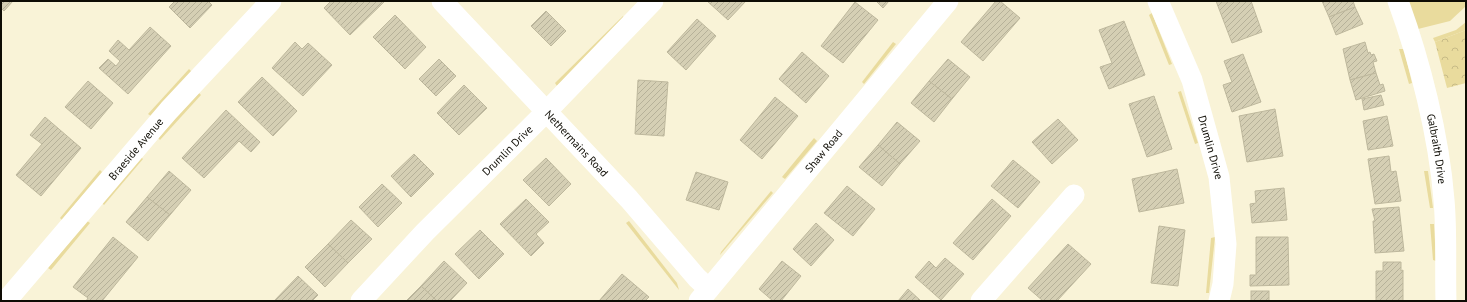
<svg xmlns="http://www.w3.org/2000/svg" width="1467" height="302" font-family="'PT Sans',sans-serif">
<defs>
<pattern id="forest-crowns" width="20" height="18" patternUnits="userSpaceOnUse"><rect width="20" height="18" fill="#e9db9d"/><path d="M2 6a3 3 0 1 1 6 0M12 15a3 3 0 1 1 6 0" fill="none" stroke="#c7bb86"/></pattern>
<pattern id="building-hatch" width="6" height="6" patternUnits="userSpaceOnUse"><rect width="6" height="6" fill="#d5cfb4"/><path d="M-1 1l2-2M0 6l6-6M5 7l2-2" fill="none" stroke="#b6b199"/></pattern>
</defs>
<rect width="100%" height="100%" fill="#f9f3d7"/>
<g fill="#e9db9d">
<path d="M1408,1H1466V6L1450,21L1418,29Z"/>
<path d="M1152,13L1172,64L1169,65L1149,15Z"/>
<path d="M623,16L625,19L557,86L555,83Z"/>
<path d="M1466,22V30L1435,42L1433,38L1456,30Z"/>
<path d="M893,42L896,44L864,84L862,82Z"/>
<path d="M1399,49H1404L1412,83L1409,84Z"/>
<path d="M189,69L192,72L151,116L148,114Z"/>
<path d="M1181,91L1198,143L1195,144L1178,92Z"/>
<path d="M199,93L201,95L160,140L158,138Z"/>
<path d="M814,138L817,141L785,179L782,177Z"/>
<path d="M141,157L143,159L104,205L102,203Z"/>
<path d="M100,170L102,172L62,220L60,218Z"/>
<path d="M1424,171H1428L1433,208H1430Z"/>
<path d="M771,191L773,193L720,255L721,252Z"/>
<path d="M87,221L90,223L51,270L48,268Z"/>
<path d="M629,221L677,283L679,290L626,223Z"/>
<path d="M1430,224H1434L1436,261L1433,260Z"/>
<path d="M1215,237L1209,293H1206L1211,238Z"/>
</g>
<path fill="url(#forest-crowns)" d="M1466,30V83L1447,88L1435,42Z"/>
<g fill="url(#building-hatch)" stroke="#beb89d">
<path d="M1,1H13L4,11L1,8Z"/>
<path d="M175,1H208L212,5L190,28L169,7Z"/>
<path d="M331,1H383L384,2L350,35L324,8Z"/>
<path d="M707,1H746L728,20Z"/>
<path d="M876,1H889L883,8Z"/>
<path d="M996,1H1000L1020,18L983,61L961,42Z"/>
<path d="M1216,1H1251L1262,32L1232,43Z"/>
<path d="M1322,1H1353L1355,7L1329,17Z"/>
<path d="M855,2L878,20L843,63L821,46Z"/>
<path d="M1355,7L1363,24L1336,35L1329,17Z"/>
<path d="M546,11L566,31L551,46L531,26Z"/>
<path d="M395,15L426,47L405,69L373,37Z"/>
<path d="M697,19L716,36L686,70L667,52Z"/>
<path d="M1124,21L1145,75L1109,89L1100,67L1112,63L1099,30Z"/>
<path d="M150,27L171,46L128,94L99,68L108,59L116,66L120,61L109,51L118,40L129,50Z"/>
<path d="M295,42L302,49L308,43L332,65L303,96L272,68Z"/>
<path d="M1365,42L1368,53L1370,52L1371,55L1374,54L1377,61L1373,62L1376,73L1350,80L1343,49Z"/>
<path d="M802,52L829,76L806,103L779,79Z"/>
<path d="M1243,54L1261,102L1232,112L1223,85L1232,82L1224,61Z"/>
<path d="M439,59L456,76L436,96L419,79Z"/>
<path d="M948,59L970,77L952,99L929,81Z"/>
<path d="M1376,73L1380,85L1383,84L1385,91L1356,100L1350,80Z"/>
<path d="M262,77L297,111L273,136L238,102Z"/>
<path d="M638,80L668,82L664,136L635,134Z"/>
<path d="M88,81L113,103L91,129L65,107Z"/>
<path d="M929,81L952,99L934,122L911,103Z"/>
<path d="M464,85L487,108L459,135L437,113Z"/>
<path d="M1381,95L1384,105L1364,110L1362,99Z"/>
<path d="M1154,96L1172,149L1147,157L1129,104Z"/>
<path d="M775,97L798,116L762,159L740,140Z"/>
<path d="M1275,109L1283,156L1247,162L1239,116Z"/>
<path d="M226,110L260,142L251,152L239,141L204,178L182,158Z"/>
<path d="M1387,116L1393,146L1368,150L1363,121Z"/>
<path d="M45,117L81,148L41,196L16,175L42,144L30,135Z"/>
<path d="M1058,119L1078,140L1052,164L1032,142Z"/>
<path d="M897,122L920,141L900,164L878,145Z"/>
<path d="M878,145L900,164L882,186L859,167Z"/>
<path d="M414,154L434,174L411,197L391,176Z"/>
<path d="M1389,156L1391,172L1396,171L1401,201L1375,204L1368,159Z"/>
<path d="M546,158L571,184L549,206L523,180Z"/>
<path d="M1013,160L1040,182L1018,208L991,186Z"/>
<path d="M1177,169L1184,203L1139,212L1132,179Z"/>
<path d="M169,171L191,190L170,215L147,197Z"/>
<path d="M696,172L728,182L719,210L686,200Z"/>
<path d="M382,184L402,203L378,227L359,207Z"/>
<path d="M847,186L875,209L853,236L824,213Z"/>
<path d="M1284,188L1287,220L1252,223L1250,204L1256,203L1255,191Z"/>
<path d="M147,197L170,215L148,241L126,222Z"/>
<path d="M526,199L549,222L536,234L544,243L531,256L500,224Z"/>
<path d="M992,199L1011,216L973,260L953,243Z"/>
<path d="M1399,207L1404,251L1375,253L1373,221H1375L1372,209Z"/>
<path d="M351,220L372,239L348,263L328,244Z"/>
<path d="M816,223L834,240L811,266L793,249Z"/>
<path d="M1159,226L1185,230L1178,286L1151,283Z"/>
<path d="M480,230L504,254L479,279L455,254Z"/>
<path d="M113,237L138,257L102,301H86L88,298L73,287Z"/>
<path d="M1256,237H1288L1289,285L1250,286V275H1256Z"/>
<path d="M328,244L348,263L325,287L305,267Z"/>
<path d="M1068,244L1091,264L1057,301H1043L1028,288Z"/>
<path d="M945,258L964,274L941,300L915,277L929,261L936,268Z"/>
<path d="M444,261L467,283L450,301H437L421,286Z"/>
<path d="M782,261L801,276L781,301H773L759,289Z"/>
<path d="M1383,262H1401V271L1403,270V301H1376V271H1383Z"/>
<path d="M622,274L649,297L645,301H599Z"/>
<path d="M298,276L318,295L312,301H274Z"/>
<path d="M421,286L437,301H406Z"/>
<path d="M908,289L921,301H898Z"/>
<rect x="1251" y="291" width="18" height="10"/>
</g>
<g fill="none" stroke-linecap="round" stroke-linejoin="round">
<g stroke="#fff" stroke-width="21">
<path id="s1" d="M442,1L629,199L697,278L709,289"/>
<path id="s2" d="M1158,1L1192,80L1219,177L1226,244L1223,284L1219,301"/>
<path id="s3" d="M1398,1C1420,61 1439,136 1444,200C1447,233 1445,268 1446,301"/>
<path id="s4" d="M6,301L169,110L271,1"/>
<path id="s5" d="M361,301L425,232L547,111L653,1"/>
<path id="s6" d="M699,301L948,1"/>
<path d="M981,301L1074,195"/>
</g>
</g>
<g text-anchor="middle" dominant-baseline="central" stroke-width="3.5" stroke-linejoin="round" paint-order="stroke">
<g font-size="11" fill="#0e0c04" stroke="#fff">
<text stroke="none"><textPath href="#s1" startOffset="196">Nethermains Road</textPath></text>
<text stroke="none"><textPath href="#s2" startOffset="156">Drumlin Drive</textPath></text>
<text stroke="none"><textPath href="#s4" startOffset="200">Braeside Avenue</textPath></text>
<text stroke="none"><textPath href="#s3" startOffset="153">Galbraith Drive</textPath></text>
<text stroke="none"><textPath href="#s5" startOffset="210">Drumlin Drive</textPath></text>
<text stroke="none"><textPath href="#s6" startOffset="195">Shaw Road</textPath></text>
</g>
</g>
<rect width="1467" height="302" fill="none" stroke="#0e0c04" stroke-width="4"/>
</svg>
